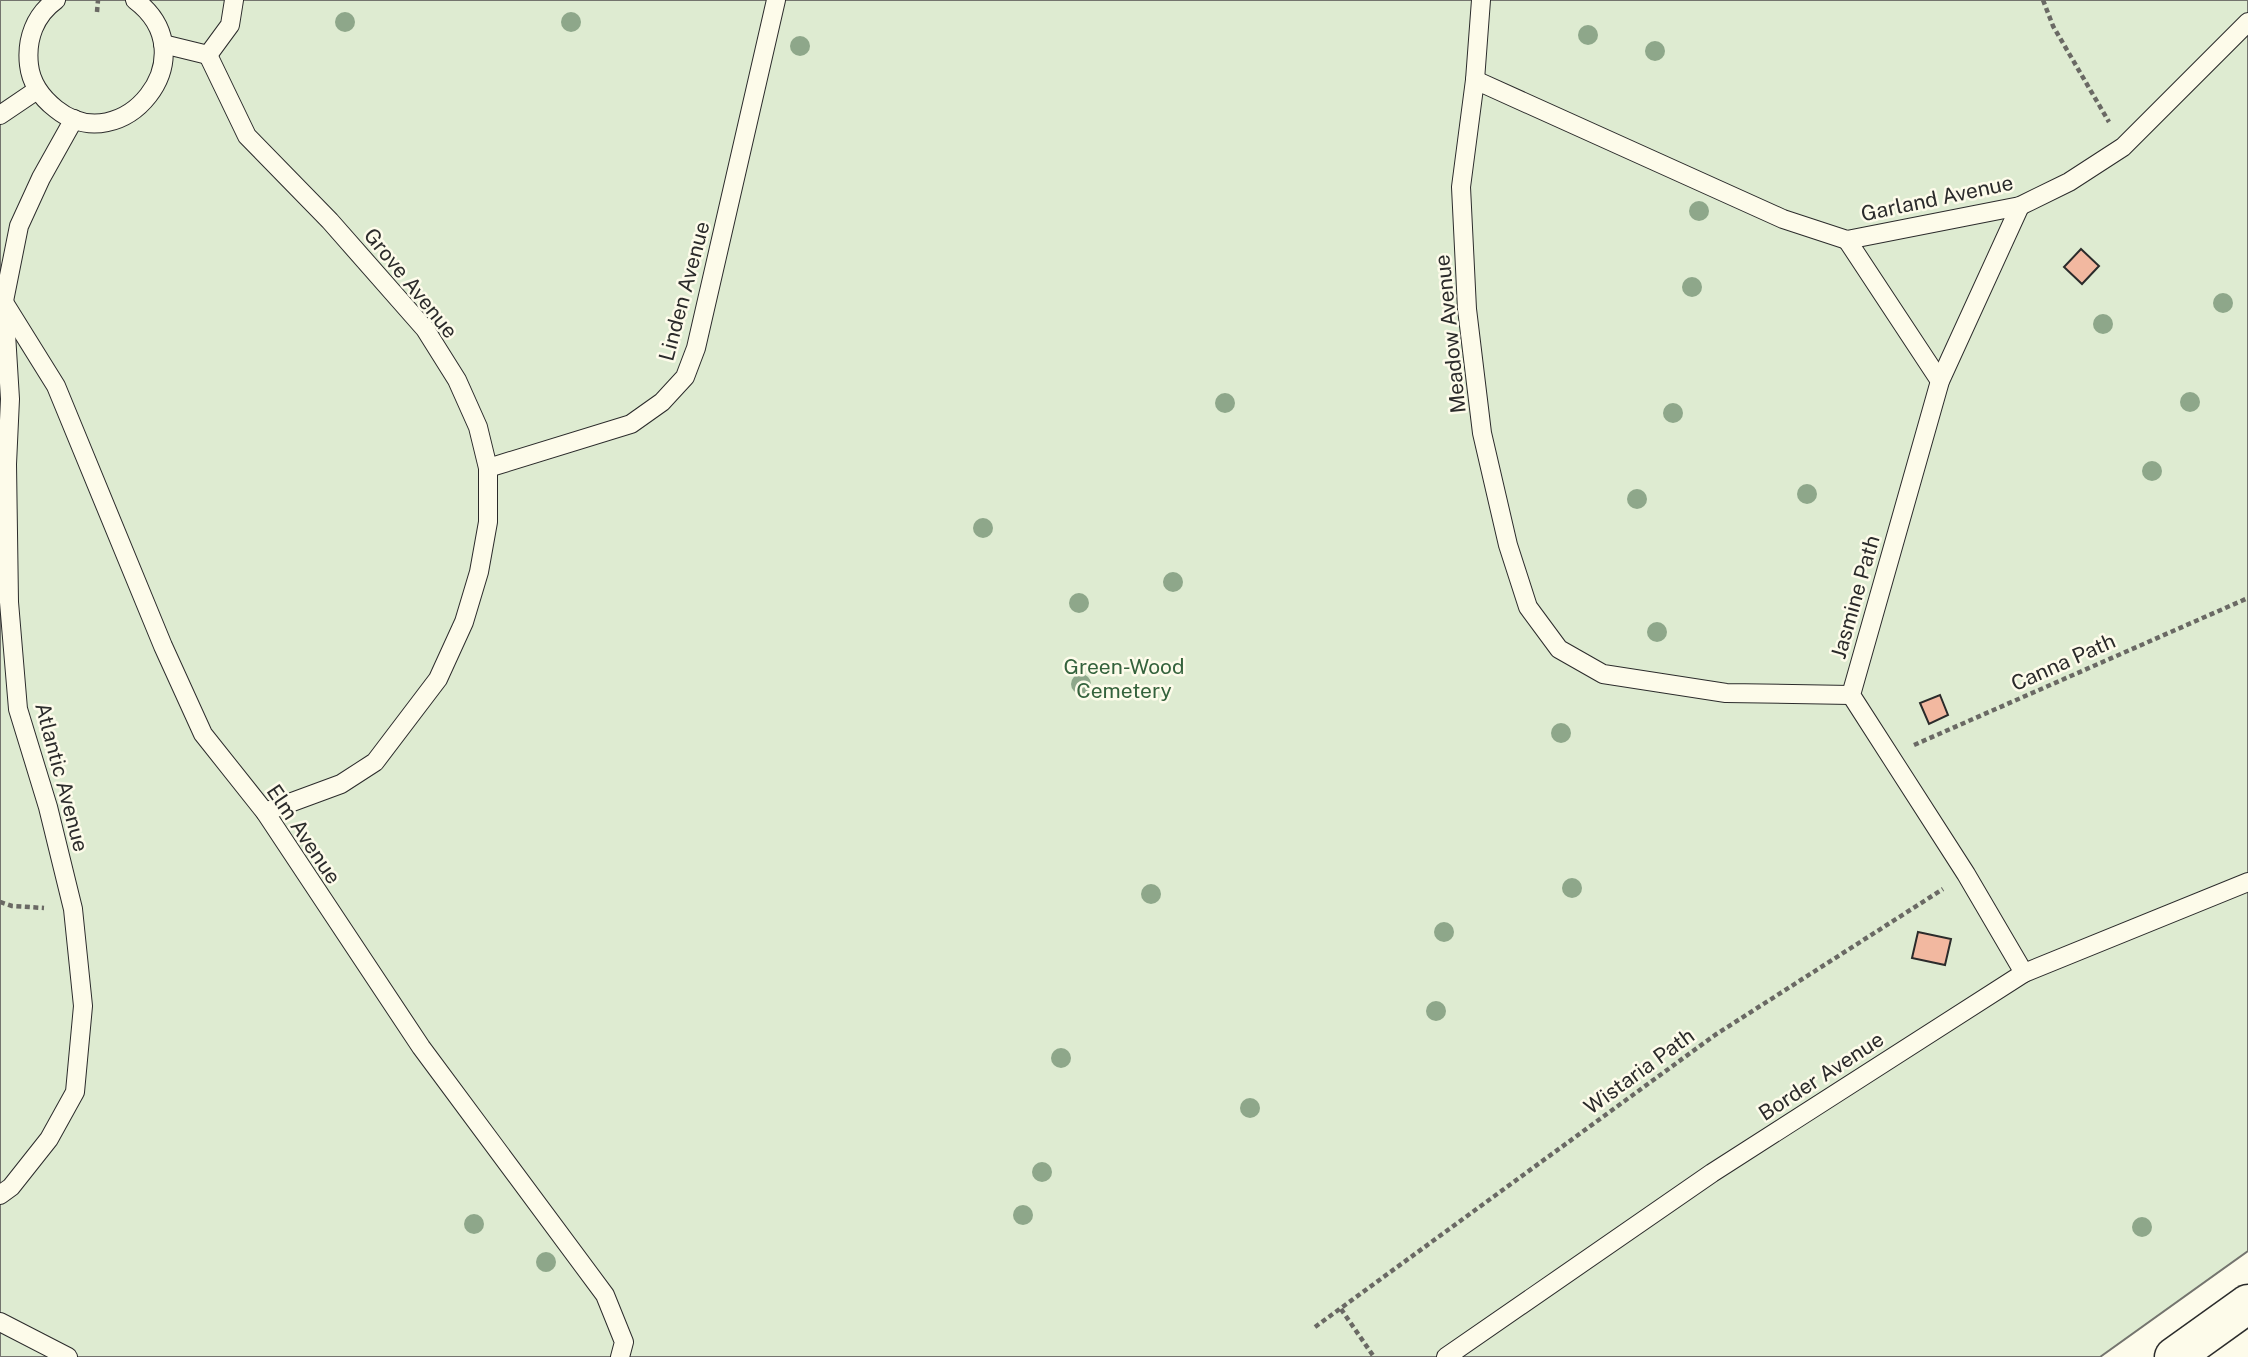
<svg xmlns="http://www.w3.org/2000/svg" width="2248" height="1357" font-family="'Public Sans',sans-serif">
<rect width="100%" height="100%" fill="#fdfbea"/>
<path fill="#deebd1" stroke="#74746e" stroke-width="2" d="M0,0H2248V1251L2100,1357H0Z"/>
<g fill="#f2b8a0" stroke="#2b2b2b" stroke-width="2">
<path d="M2081,249L2099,266L2082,284L2064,267Z"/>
<path d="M1940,695L1948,715L1929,724L1920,703Z"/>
<path d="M1918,932L1951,939L1945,965L1912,958Z"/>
</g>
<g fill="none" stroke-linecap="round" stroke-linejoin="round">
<defs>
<g id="lane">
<path d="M56,0C35,15 26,39 29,65C31,83 42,98 56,109C122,162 210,56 135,0"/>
<path d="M1481,0L1475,80L1461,187L1467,309L1482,433L1508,545L1528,607L1559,649L1603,674L1726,693L1851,695"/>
<path d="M163,44L208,55"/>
<path d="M208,55L247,136L330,221L425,329L457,380L478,427L488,468V522L479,572L464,622L438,679L375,762L341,784L265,812"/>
<path d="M208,55L230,25L234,0"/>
<path d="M1475,80L1783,219L1847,240L2020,206L2069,182L2123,147L2248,22"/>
<path d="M0,115L37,90"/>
<path d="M2020,206L1940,381L1851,695L1966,874L2024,973"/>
<path d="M1847,240L1940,381"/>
<path d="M0,296L56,386L163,646L203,734L265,812L421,1047L605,1295L624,1342L620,1357"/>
<path d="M488,468L631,424L662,402L685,377L696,348L776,0"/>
<path d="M0,1195L11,1187L49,1139L75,1092L83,1006L73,909L48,807L18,709L9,602L7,464L10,399L4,301L19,226L41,178L74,119"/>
<path d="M0,1322L68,1357"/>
<path d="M1446,1357L1712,1173L2024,973L2248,882"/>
</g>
<path id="secondary" d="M2174,1357L2248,1304"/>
</defs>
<use href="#lane" stroke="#2b2b2b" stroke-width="20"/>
<use href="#secondary" stroke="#2b2b2b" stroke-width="41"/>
<g stroke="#6a6964" stroke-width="4.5" stroke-dasharray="5 3.5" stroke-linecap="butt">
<path d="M2043,0L2053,26L2109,122"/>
<path d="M97,12L98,0"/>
<path d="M1914,745L2248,598"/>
<path d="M0,902L12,906L44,908"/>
<path d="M1341,1309L1374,1357"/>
<path d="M1315,1327L1715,1035L1943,889"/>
</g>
<use href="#lane" stroke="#fdfbea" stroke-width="18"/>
<use href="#secondary" stroke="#fdfbea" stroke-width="38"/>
</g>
<g fill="#8ea78a">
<circle cx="345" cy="22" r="10"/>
<circle cx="571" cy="22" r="10"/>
<circle cx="1588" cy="35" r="10"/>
<circle cx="800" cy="46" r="10"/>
<circle cx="1655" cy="51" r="10"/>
<circle cx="1699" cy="211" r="10"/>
<circle cx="1692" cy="287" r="10"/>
<circle cx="2223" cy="303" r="10"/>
<circle cx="2103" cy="324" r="10"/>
<circle cx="2190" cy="402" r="10"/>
<circle cx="1225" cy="403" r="10"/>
<circle cx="1673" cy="413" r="10"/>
<circle cx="2152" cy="471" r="10"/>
<circle cx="1807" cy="494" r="10"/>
<circle cx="1637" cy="499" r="10"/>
<circle cx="983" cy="528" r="10"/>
<circle cx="1173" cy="582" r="10"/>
<circle cx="1079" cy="603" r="10"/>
<circle cx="1657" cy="632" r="10"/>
<circle cx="1081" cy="684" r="10"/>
<circle cx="1561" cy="733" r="10"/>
<circle cx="1572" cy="888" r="10"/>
<circle cx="1151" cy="894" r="10"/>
<circle cx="1444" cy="932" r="10"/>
<circle cx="1436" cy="1011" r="10"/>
<circle cx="1061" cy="1058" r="10"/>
<circle cx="1250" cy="1108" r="10"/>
<circle cx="1042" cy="1172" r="10"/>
<circle cx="1023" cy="1215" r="10"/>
<circle cx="474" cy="1224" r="10"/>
<circle cx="2142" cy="1227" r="10"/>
<circle cx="546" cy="1262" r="10"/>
</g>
<g text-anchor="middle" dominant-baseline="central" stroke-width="5" stroke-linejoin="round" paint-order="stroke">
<g font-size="21" fill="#2b2b2b" stroke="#fdfbea">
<text transform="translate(1937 198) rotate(-12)">Garland Avenue</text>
<text transform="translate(411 283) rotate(51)">Grove Avenue</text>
<text transform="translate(684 291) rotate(-75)">Linden Avenue</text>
<text transform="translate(1450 334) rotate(-96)">Meadow Avenue</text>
<text transform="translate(1855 597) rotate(-74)">Jasmine Path</text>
<text transform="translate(2063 662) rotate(-24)">Canna Path</text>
<text transform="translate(62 777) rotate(75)">Atlantic Avenue</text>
<text transform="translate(304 834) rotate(56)">Elm Avenue</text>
<text transform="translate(1639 1071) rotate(-36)">Wistaria Path</text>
<text transform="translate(1821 1076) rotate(-33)">Border Avenue</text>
</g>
<g font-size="21" fill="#34623c" stroke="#fdfbea">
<text x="1124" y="666">Green-Wood<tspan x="1124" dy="24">Cemetery</tspan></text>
</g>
</g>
</svg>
